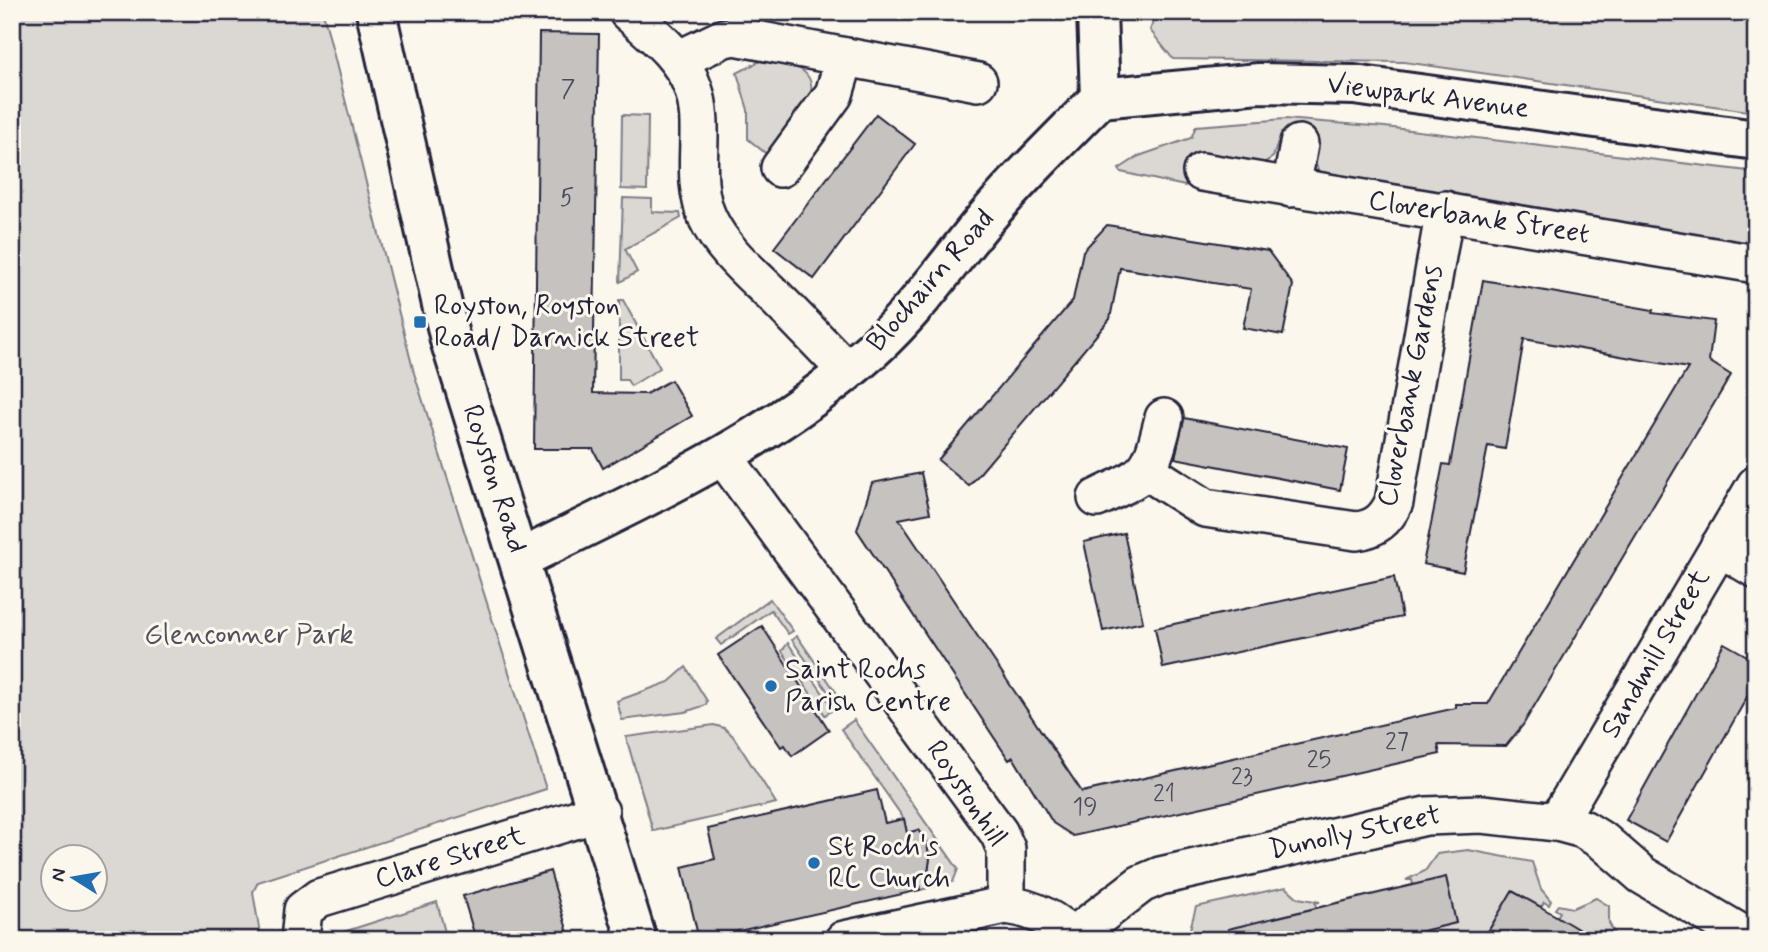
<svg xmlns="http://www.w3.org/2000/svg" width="1768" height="952" font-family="Mynerve,sans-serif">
<rect width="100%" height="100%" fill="#fbf7ec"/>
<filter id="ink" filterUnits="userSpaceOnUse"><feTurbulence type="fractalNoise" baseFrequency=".0143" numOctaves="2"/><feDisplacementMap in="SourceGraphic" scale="14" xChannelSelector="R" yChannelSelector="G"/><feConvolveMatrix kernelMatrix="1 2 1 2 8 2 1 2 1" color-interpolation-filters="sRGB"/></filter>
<g filter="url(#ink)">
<g fill="#dbd8d3" stroke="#7e7d87" stroke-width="2" fill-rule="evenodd">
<path d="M12,12H323L414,373L546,789L258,882L253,892L261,940H12ZM52,858H94V900H52Z"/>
<path d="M1157,12H1669L1756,21V112L1404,62L1173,59L1150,30Z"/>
<path d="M764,59C789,64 819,67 810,100L769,156L748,139V110L737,73Z"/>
<path d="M622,115L648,116L647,190L621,189Z"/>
<path d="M1285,119L1385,127L1756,172V246L1324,174L1319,171L1315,163L1318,140L1281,133L1273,157L1257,167L1192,155L1185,186L1121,172L1119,169L1139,156L1191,138L1196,126Z"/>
<path d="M623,198L652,199V212L680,213L681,218L625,249L637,272L620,282Z"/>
<path d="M619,300H623L660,368L631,386L627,380H619Z"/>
<path d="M770,599L793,631L788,634L771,610L721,645L716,639Z"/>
<path d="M797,636L843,702L838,706L792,640Z"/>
<path d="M788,643L834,709L825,715L782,651Z"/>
<path d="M686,667L707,701L706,705L685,712L622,720L617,701L669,682Z"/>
<path d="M854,720L958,869L953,882L920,890L917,876L928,873C931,856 929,844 918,831L907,833L904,819L841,729Z"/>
<path d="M714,725L724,728L733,736L776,803L653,831L626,737Z"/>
<path d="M1468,850L1532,862L1541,889L1551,901L1549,905L1544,902L1541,907L1512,891L1489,930L1481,934V940H1421L1419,932L1456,923L1446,878L1413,885L1412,880H1406L1425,871L1437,854Z"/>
<path d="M1286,887L1298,898L1320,902L1315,903L1316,908L1228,929L1225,940H1187L1196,907Z"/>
<path d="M1596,898L1609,906V923L1618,940H1595L1557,917L1560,912L1555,909L1558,905L1573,908Z"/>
<path d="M437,902L447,940H338L337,934Z"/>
</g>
<g fill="#c6c2c0" stroke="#22223b" stroke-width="2">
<path d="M539,33L599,34L593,393L646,394L671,380L692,416L603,468L593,449H534Z"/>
<path d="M876,114L915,144L814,279L774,248Z"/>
<path d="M1107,225L1268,251L1293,285L1283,335L1243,328L1251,289L1120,268L1110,319L969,486L938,460L1073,300L1083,251Z"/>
<path d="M1483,280L1653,310L1652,313L1714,321L1709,361L1731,375L1523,725L1506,746L1438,745L1440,754L1073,836L1053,823L1013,757L1009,760L857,530L872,483L921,473L930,513L899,519L1082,792L1456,708V704H1488L1688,368L1524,339L1505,449L1488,446L1463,572L1423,564L1443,464L1450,465Z"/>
<path d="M1184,418L1348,449L1340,490L1175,458Z"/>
<path d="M1124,533L1143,622L1103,631L1084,542Z"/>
<path d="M1394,577L1402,617L1163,668L1155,628Z"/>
<path d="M762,626L829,730L792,756L785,745L781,747L718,655Z"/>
<path d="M1724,643L1756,661V681L1666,842L1626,820Z"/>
<path d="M877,790L885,823L904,819L907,833L918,830L926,841L930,859L928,873L917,876L920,890L699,940L682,867L715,859L708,829Z"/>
<path d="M550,871L570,940H476L463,896Z"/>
<path d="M1446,877L1456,923L1385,940H1229L1228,929Z"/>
<path d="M1512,891L1541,907L1596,940H1506L1489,930Z"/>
</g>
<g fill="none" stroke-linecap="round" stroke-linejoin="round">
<defs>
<g id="street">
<path d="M628,12C653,34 682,56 693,88C708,130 688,175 708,219C723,251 752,274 777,299C801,323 824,347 847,371"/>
<path d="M678,60L724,38L735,36L978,82"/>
<path d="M780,168L834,94L845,57"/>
<path d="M1202,172L1756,264"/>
<path d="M1291,188L1299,144"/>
<path d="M723,456L999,833L1006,849V905C1032,908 1057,920 1074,940"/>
<path d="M1147,471L1205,508L1356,531C1375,529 1386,520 1394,502L1445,210"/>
<path d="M1097,498C1150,473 1150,474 1164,418"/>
<path d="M1719,547L1756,569"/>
<path d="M1557,822L1756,485"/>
<path d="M1072,937L1141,884L1160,876L1426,816L1482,814L1557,822L1583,829L1604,842L1642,875L1752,940"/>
<path d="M300,940L303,910L319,898L600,812"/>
<path d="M844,940L1006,905"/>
</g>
<g id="secondary">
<path d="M376,12L450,340L637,940"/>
<path d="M1100,98L1259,83L1354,85L1756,140"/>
<path d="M520,559C642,499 771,441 873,349C914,312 945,268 980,225C1017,180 1059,140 1100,98L1097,12"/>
</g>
</defs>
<use href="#street" stroke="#22223b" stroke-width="42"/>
<use href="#secondary" stroke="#22223b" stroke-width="44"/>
<use href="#street" stroke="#fbf7ec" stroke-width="37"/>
<use href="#secondary" stroke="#fbf7ec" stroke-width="38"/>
</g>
</g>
<g fill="#1f6fb2" stroke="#fbf7ec" stroke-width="2.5">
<rect x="413" y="315" width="14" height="14" rx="3.5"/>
<circle cx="771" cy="686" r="7"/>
<circle cx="814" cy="863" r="7"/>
</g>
<g text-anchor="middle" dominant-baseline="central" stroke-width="6" stroke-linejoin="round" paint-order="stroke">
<g font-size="24" fill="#4b4a5c">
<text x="568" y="89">7</text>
<text x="567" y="198">5</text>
<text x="1397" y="742">27</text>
<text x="1319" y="760">25</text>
<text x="1242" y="777">23</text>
<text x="1164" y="794">21</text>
<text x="1085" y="807">19</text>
</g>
<g font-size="28" fill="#22223b" stroke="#fbf7ec">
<text transform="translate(1428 97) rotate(7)">Viewpark Avenue</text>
<text transform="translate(1479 218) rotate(9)">Cloverbank Street</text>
<text transform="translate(931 281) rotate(-49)">Blochairn Road</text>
<text transform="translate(1411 386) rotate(-79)">Cloverbank Gardens</text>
<text transform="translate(494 479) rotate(72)">Royston Road</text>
<text transform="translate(1656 654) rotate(-60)">Sandmill Street</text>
<text transform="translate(966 794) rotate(56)">Roystonhill</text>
<text transform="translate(1355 833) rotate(-12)">Dunolly Street</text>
<text transform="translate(450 858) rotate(-17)">Clare Street</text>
</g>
<g font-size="28" fill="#22223b" stroke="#fbf7ec" text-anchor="start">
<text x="434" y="306">Royston, Royston<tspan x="434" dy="32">Road/ Darnick Street</tspan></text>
<text x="785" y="670">Saint Rochs<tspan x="785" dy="32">Parish Centre</tspan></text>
<text x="828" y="847">St Roch's<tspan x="828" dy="32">RC Church</tspan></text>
</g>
<g font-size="28" fill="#505061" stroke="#fbf7ec">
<text x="249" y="635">Glenconner Park</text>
</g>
</g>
<rect width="1768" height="952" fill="none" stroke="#fbf7ec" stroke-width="42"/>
<rect x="21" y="21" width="1726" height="910" fill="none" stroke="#22223b" stroke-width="2.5" filter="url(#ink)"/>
<g transform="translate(74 878) rotate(281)"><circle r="33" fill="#fbf7ec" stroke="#a4a2a5" stroke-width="2"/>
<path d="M0-5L12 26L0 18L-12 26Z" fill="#1f6fb2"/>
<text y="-10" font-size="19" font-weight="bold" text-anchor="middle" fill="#22223b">N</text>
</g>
</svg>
